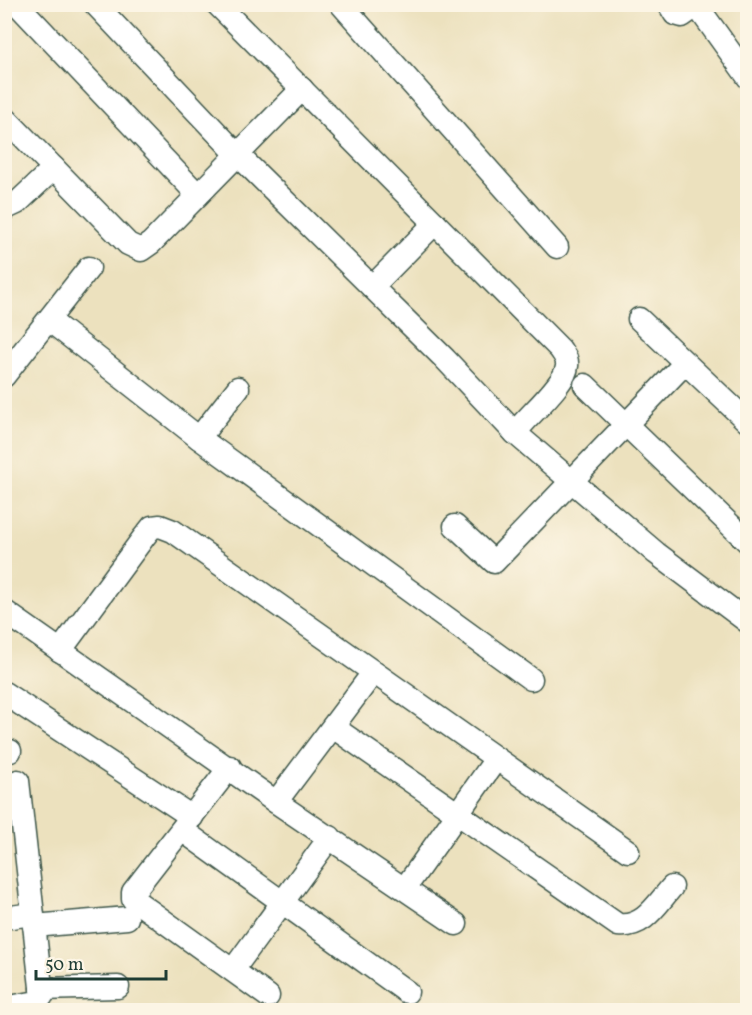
<svg xmlns="http://www.w3.org/2000/svg" width="752" height="1015" font-family="Vollkorn,serif">
<rect width="100%" height="100%" fill="#fcf5e5"/>
<filter id="ink" filterUnits="userSpaceOnUse"><feTurbulence type="fractalNoise" baseFrequency=".0167" numOctaves="2"/><feDisplacementMap in="SourceGraphic" scale="12" xChannelSelector="R" yChannelSelector="G"/><feConvolveMatrix kernelMatrix="1 2 1 2 8 2 1 2 1" color-interpolation-filters="sRGB"/></filter>
<filter id="wash" filterUnits="userSpaceOnUse"><feTurbulence type="fractalNoise" baseFrequency=".008" numOctaves="4" result="noise"/><feDisplacementMap in="SourceGraphic" scale="24" xChannelSelector="R" yChannelSelector="G"/><feGaussianBlur stdDeviation="1.35" result="paint"/><feColorMatrix in="noise" values="0 0 0 0 0 0 0 0 0 0 0 0 0 0 0 0 0 1.4 0 .05"/><feComposite in="paint" operator="in"/></filter>
<g filter="url(#wash)">
<rect width="100%" height="100%" fill="#ece1be"/>
</g>
<g filter="url(#ink)">
<g fill="none" stroke-linecap="round" stroke-linejoin="round">
<defs>
<g id="minor">
<path d="M17,4L198,195"/>
<path d="M95,4L237,154L445,359L515,433L656,553L748,622"/>
<path d="M217,4L560,349C564,355 568,359 567,366C566,384 527,416 515,433"/>
<path d="M341,4L557,247"/>
<path d="M669,4L675,14L682,16L699,4"/>
<path d="M697,6L748,77"/>
<path d="M4,117L128,244L141,250L151,243L302,89"/>
<path d="M4,209L17,203L54,168"/>
<path d="M372,287L435,223"/>
<path d="M639,319L748,422"/>
<path d="M49,320L199,438L531,679"/>
<path d="M4,376L89,268"/>
<path d="M585,385L748,542"/>
<path d="M199,438L238,388"/>
<path d="M455,526L494,562L685,363"/>
<path d="M4,611L276,802L456,924"/>
<path d="M60,651L144,537L152,527L160,526L173,531L628,851"/>
<path d="M4,693L192,817"/>
<path d="M333,727L618,925C644,928 656,905 672,887"/>
<path d="M4,752L10,751"/>
<path d="M230,767L133,892V899L268,996"/>
<path d="M276,802L373,673"/>
<path d="M182,830L407,992"/>
<path d="M405,888L496,759"/>
<path d="M4,918L32,914"/>
<path d="M34,926L127,918"/>
<path d="M233,970L330,837"/>
<path d="M41,989L118,987"/>
<path d="M4,1008L37,1002L42,996L18,781"/>
</g>
</defs>
<use href="#minor" stroke="#3e5649" stroke-width="25"/>
<use href="#minor" stroke="#fff" stroke-width="22"/>
</g>
</g>
<rect width="752" height="1015" fill="none" stroke="#fcf5e5" stroke-width="24"/>
<path d="M36 970v9h130v-9" fill="none" stroke="#1f3d34" stroke-width="3"/>
<text x="45" y="970" font-size="18" fill="#1f3d34" stroke="#fcf5e5" stroke-width="4.5" paint-order="stroke">50 m</text>
</svg>
